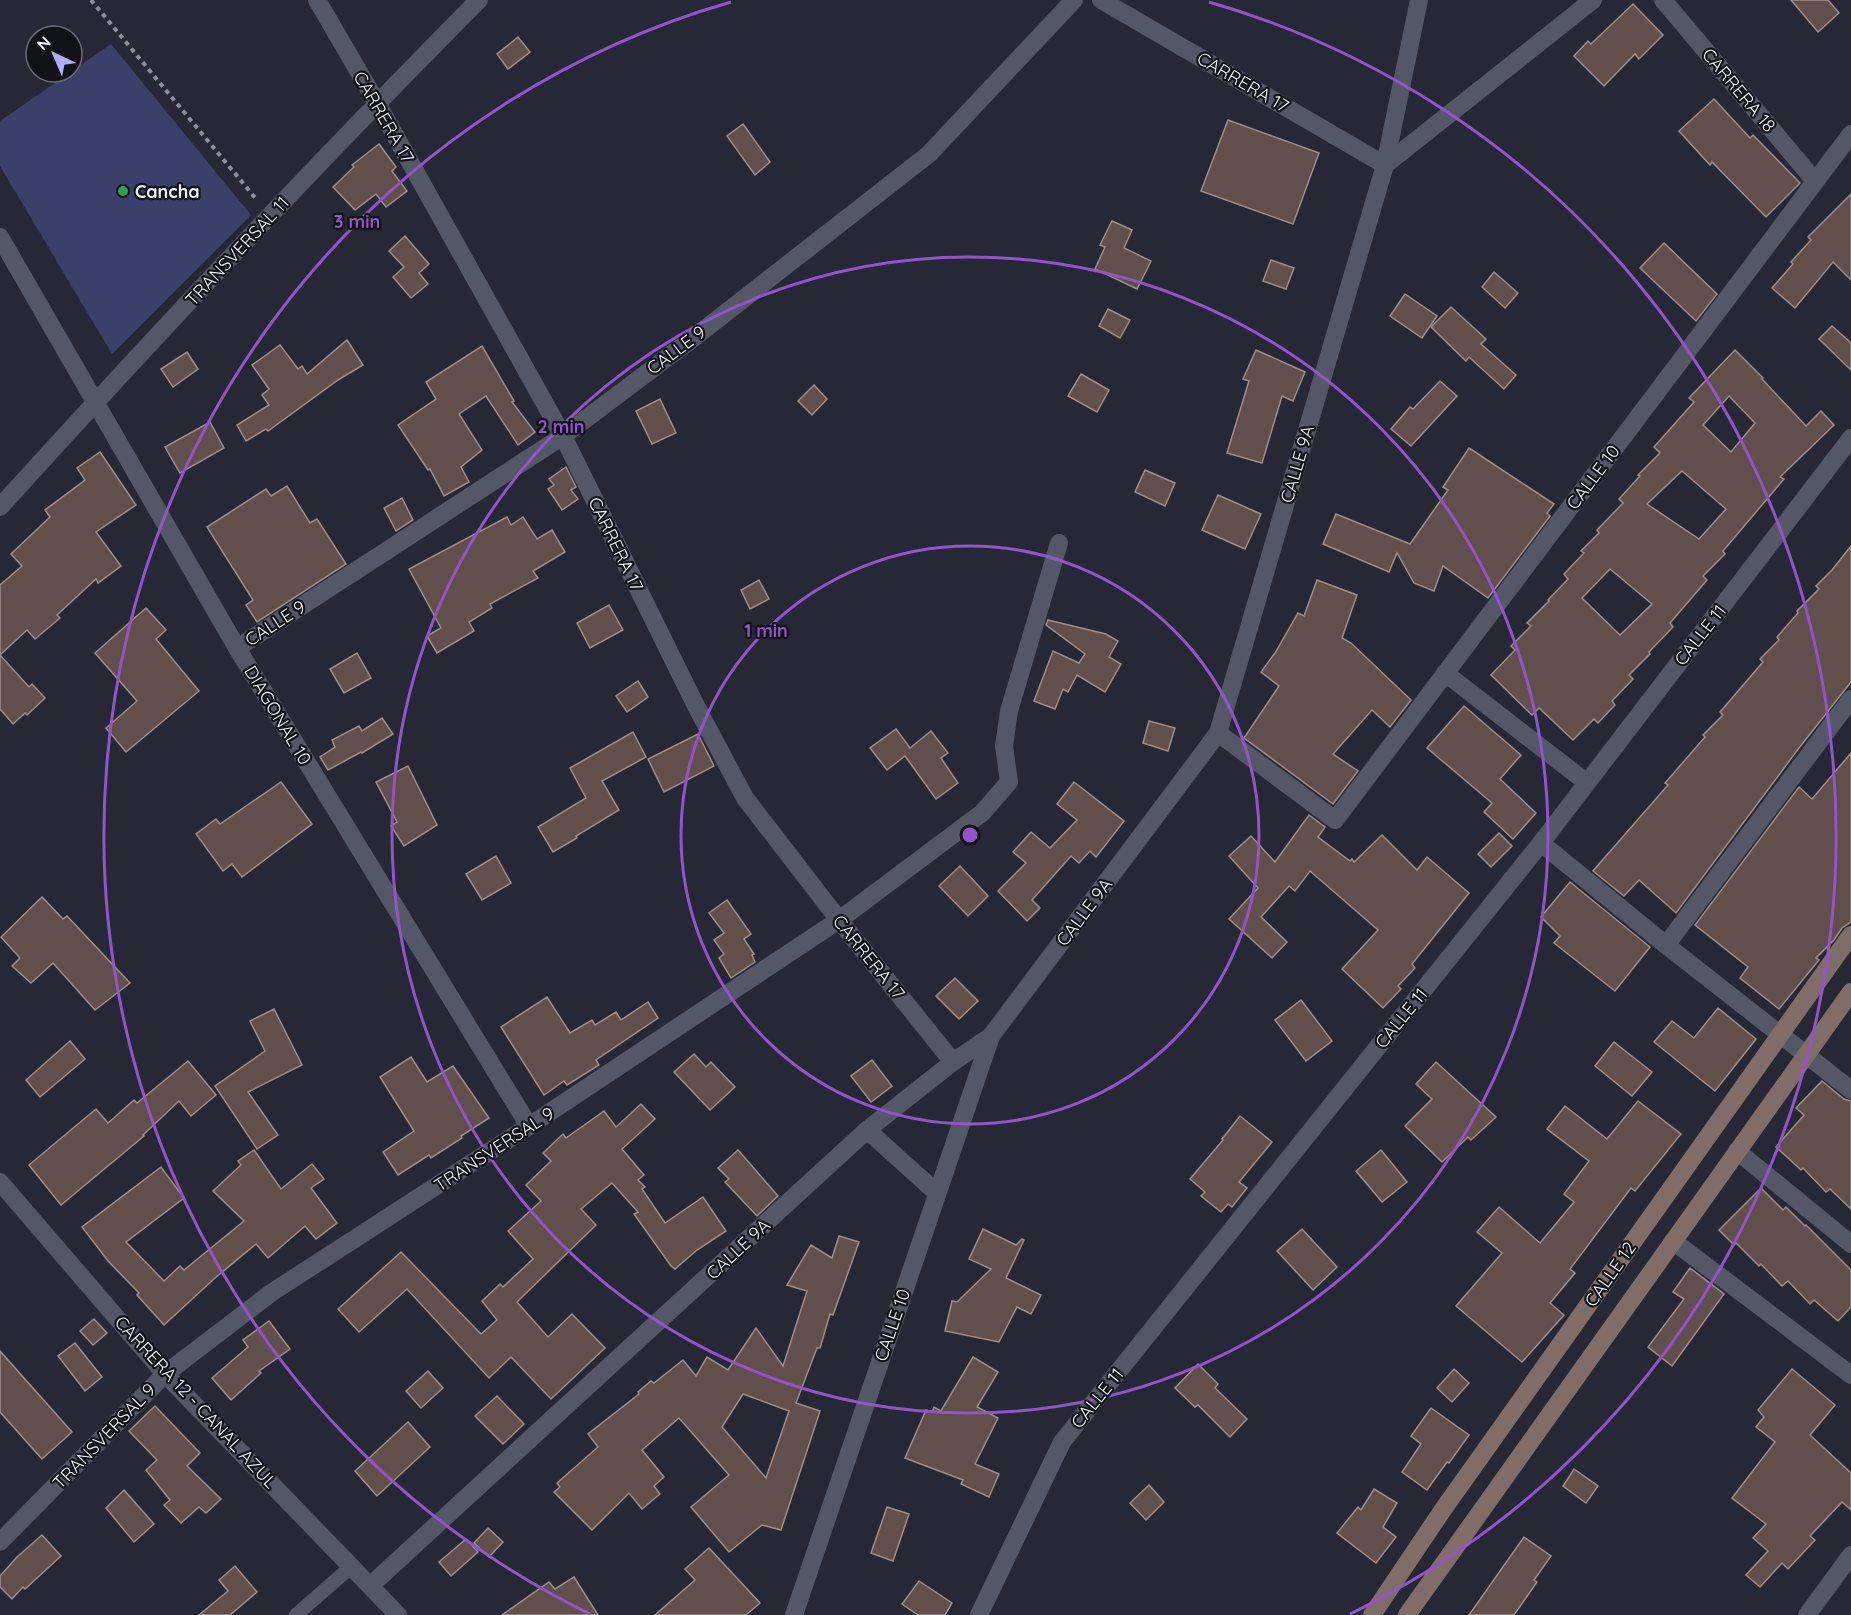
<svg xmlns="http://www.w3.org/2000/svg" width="1851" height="1615" font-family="Quicksand,sans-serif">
<rect width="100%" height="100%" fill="#262835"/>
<path fill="#3a4069" d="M111,44L251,215L112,354L0,166V121Z"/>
<g fill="#604f4b" stroke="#9f8d88" stroke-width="1.5" fill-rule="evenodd">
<path d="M1791,0H1828L1839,13L1818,32Z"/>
<path d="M1633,4L1663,35L1639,59L1635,54L1604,86L1574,56L1588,41L1591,44Z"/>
<path d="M518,37L530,52L508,69L497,54Z"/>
<path d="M1714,99L1750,138L1753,135L1800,183L1766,217L1712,162L1710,165L1679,131Z"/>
<path d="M1228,120L1319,153L1293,224L1201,191Z"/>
<path d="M743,124L770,162L755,175L727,136Z"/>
<path d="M379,144L396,167L392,171L407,191L386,207L376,194L355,210L333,187L354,167L352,165Z"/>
<path d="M1851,194V280L1833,262L1795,308L1772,288L1793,264L1791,262L1811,240L1808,237Z"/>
<path d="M1112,221L1132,230L1124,248L1151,261L1137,289L1095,269L1105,247L1100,245Z"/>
<path d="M405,236L429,264L419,273L428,284L411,298L393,277L404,267L389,251Z"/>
<path d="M1664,243L1717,294L1696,321L1640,268Z"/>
<path d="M1271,260L1294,268L1286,289L1263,281Z"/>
<path d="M1494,272L1518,293L1505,308L1482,287Z"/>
<path d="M1405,294L1437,316L1422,338L1390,316Z"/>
<path d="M1451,307L1486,339L1481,344L1516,375L1504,389L1469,357L1466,361L1431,327Z"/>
<path d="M1108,309L1130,320L1120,338L1099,326Z"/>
<path d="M1832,326L1851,343V370L1819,339Z"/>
<path d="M347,340L363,365L338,380L268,431L266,429L246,441L237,425L269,405L262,395L269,389L252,365L280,345L298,369L302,366L307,374Z"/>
<path d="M482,346L514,401L512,402L535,432L518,445L486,396L459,414L482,450L461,467L469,482L444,496L430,469L428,470L398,425L436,399L426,382Z"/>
<path d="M1256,350L1305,372L1293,401L1282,396L1262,463L1227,453L1249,381L1243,379Z"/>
<path d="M1735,350L1763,378L1762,379L1806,426L1821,411L1834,425L1780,477L1784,479L1723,551L1725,554L1703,576L1707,580L1670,623L1673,627L1649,652L1650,654L1629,675L1633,679L1612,701L1615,705L1598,723L1594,719L1573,740L1539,708L1532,715L1491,675L1515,650L1511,646L1531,626L1527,623L1549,601L1548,600L1568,579L1564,574L1584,553L1581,551L1599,533L1597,530L1623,503L1619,499L1640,476L1638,475L1660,453L1654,447L1694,402L1689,398ZM1729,396L1755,423L1731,452L1703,425ZM1682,471L1726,509L1699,539L1647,504ZM1610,569L1652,604L1620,635L1582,598Z"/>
<path d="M187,352L198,369L173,387L161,369Z"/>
<path d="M1081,374L1109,390L1097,412L1068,396Z"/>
<path d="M1440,381L1457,396L1411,446L1391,429L1410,407L1413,409Z"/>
<path d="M814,385L827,399L812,415L798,401Z"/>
<path d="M660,399L676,433L652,444L636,411Z"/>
<path d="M210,422L224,448L180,473L165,447Z"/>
<path d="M1469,448L1554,504L1547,513L1550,516L1488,598L1443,566L1434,591L1414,583L1397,553L1389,572L1323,544L1336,514L1410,544L1448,490L1443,487Z"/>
<path d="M100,452L136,505L96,532L121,566L98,583L96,579L57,615L60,618L35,639L27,630L0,655L29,687L32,684L45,698L27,715L25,713L13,724L0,709V585L22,566L11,554L50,517L45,510L85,480L77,468Z"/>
<path d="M566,467L576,487L571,490L578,499L562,510L548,489L554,485L549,479Z"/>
<path d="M1145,470L1175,483L1165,506L1135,492Z"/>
<path d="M287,486L310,523L317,519L346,564L257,622L246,605L253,600L207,527L266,489L271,496Z"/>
<path d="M1218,495L1261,514L1245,549L1202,530Z"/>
<path d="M402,498L413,520L396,531L384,508Z"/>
<path d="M507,517L511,525L523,517L537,539L552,530L565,552L533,571L538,578L490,604L492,608L469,622L474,631L437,653L427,636L441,628L409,569Z"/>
<path d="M1851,546V682L1799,748L1676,913L1639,880L1624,896L1593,871L1668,785L1665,783L1705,737L1703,735L1723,715L1720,712L1763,662L1760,659L1779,640L1777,637L1798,613L1797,611L1819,589L1816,586L1832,570Z"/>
<path d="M759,580L769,599L750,609L741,590Z"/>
<path d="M1317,580L1357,595L1342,638L1351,643L1411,700L1390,727L1372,710L1333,754L1358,771L1333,804L1244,738L1279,686L1261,672L1275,653L1298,613L1304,616Z"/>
<path d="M609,605L623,630L590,648L577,623Z"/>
<path d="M146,608L166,630L156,639L199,691L126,752L106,728L137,701L95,653Z"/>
<path d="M1048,620L1106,634L1118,641L1109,657L1121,664L1105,692L1077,675L1068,692L1063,689L1055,709L1034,701L1053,651L1079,663L1085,654L1046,625Z"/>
<path d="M357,653L371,678L344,693L330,669Z"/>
<path d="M638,681L648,697L627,712L616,696Z"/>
<path d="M1464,706L1521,755L1500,779L1536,813L1513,839L1484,812L1492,803L1427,748Z"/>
<path d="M382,718L393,734L362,753L361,752L328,770L320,757L335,747L332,740L359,726L362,731Z"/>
<path d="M1149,721L1175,728L1168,751L1143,743Z"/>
<path d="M896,729L910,748L931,731L948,753L941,758L958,783L936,799L905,756L887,770L870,748Z"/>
<path d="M633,732L646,757L602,781L619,810L576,836L577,838L553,852L538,827L586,798L570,768Z"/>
<path d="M698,734L714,766L664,792L648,759Z"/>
<path d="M1851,753V922L1842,928L1834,940L1816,958L1819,960L1779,1009L1740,978L1748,967L1695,925L1799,787L1812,799Z"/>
<path d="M408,766L437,825L404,846L391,826L397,822L376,782Z"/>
<path d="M281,782L312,824L242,877L232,864L223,871L196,834L216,819L220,824Z"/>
<path d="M1074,782L1124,821L1096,857L1090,851L1079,863L1071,856L1032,900L1040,908L1027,921L998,891L1026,863L1013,852L1031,832L1050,848L1077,820L1057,804Z"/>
<path d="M1309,815L1325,827L1318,837L1350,861L1352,859L1354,862L1382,835L1417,870L1427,857L1469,893L1412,964L1415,968L1398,986L1401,989L1383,1008L1342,969L1378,930L1310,871L1295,891L1289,886L1261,917L1287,942L1272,958L1229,919L1258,888L1229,856L1251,836L1275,862Z"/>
<path d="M1499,833L1512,846L1491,867L1478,854Z"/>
<path d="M496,856L511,883L482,900L466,874Z"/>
<path d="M960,866L988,896L968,916L939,886Z"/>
<path d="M1570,882L1650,947L1615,991L1554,943L1560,936L1541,917Z"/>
<path d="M42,897L63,919L67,916L130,983L95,1010L53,963L31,983L12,966L20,958L1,937Z"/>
<path d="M727,900L751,934L744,939L754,954L752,955L755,962L731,978L719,958L724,954L714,940L724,933L709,913Z"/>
<path d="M955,978L978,1001L959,1019L936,996Z"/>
<path d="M547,997L570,1033L592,1020L595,1025L616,1012L621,1020L648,1002L658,1018L596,1060L599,1065L567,1085L564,1081L544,1095L501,1027Z"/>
<path d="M1301,1000L1332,1041L1306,1061L1275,1020Z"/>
<path d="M1718,1008L1756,1039L1715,1091L1654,1042L1672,1021L1694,1038Z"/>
<path d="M274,1009L302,1065L248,1092L278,1135L257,1149L215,1086L265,1051L250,1021Z"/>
<path d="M70,1041L85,1059L40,1097L26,1080Z"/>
<path d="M1614,1042L1652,1072L1632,1096L1595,1066Z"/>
<path d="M694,1054L706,1067L711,1062L735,1087L710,1110L674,1072Z"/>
<path d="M411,1057L427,1082L453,1066L489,1118L461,1136L462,1138L431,1158L429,1155L398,1175L383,1152L414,1131L380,1077Z"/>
<path d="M872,1060L892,1086L871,1102L851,1076Z"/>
<path d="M188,1061L216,1095L191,1116L179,1101L143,1135L144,1136L61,1205L29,1165L96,1109L108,1123L134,1100L137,1103Z"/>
<path d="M1436,1062L1496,1117L1471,1140L1468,1137L1442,1162L1405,1126L1432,1099L1416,1084Z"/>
<path d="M1822,1081L1844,1099L1851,1101V1209L1830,1189L1826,1192L1803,1168L1801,1170L1776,1147L1804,1115L1796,1108Z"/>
<path d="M1638,1101L1681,1134L1635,1191L1631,1188L1570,1269L1575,1273L1550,1303L1564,1315L1522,1362L1456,1306L1502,1253L1477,1232L1499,1207L1540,1243L1574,1202L1564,1194L1589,1161L1547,1129L1565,1106L1607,1139Z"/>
<path d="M641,1104L655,1119L622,1149L644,1175L638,1180L645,1187L642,1189L665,1223L703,1197L726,1231L697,1250L675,1269L671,1266L634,1214L638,1212L612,1183L581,1209L596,1225L517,1302L548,1337L572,1314L605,1348L551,1399L511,1357L489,1378L407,1289L359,1332L338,1309L401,1252L481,1334L497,1320L482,1301L500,1284L503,1287L533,1259L508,1231L541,1201L526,1185L551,1161L543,1153L563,1134L566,1138L604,1111L616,1127Z"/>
<path d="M1240,1116L1272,1142L1239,1182L1247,1188L1232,1207L1228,1204L1221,1212L1201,1196L1205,1192L1190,1179L1223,1140L1222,1139Z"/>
<path d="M254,1150L281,1189L312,1164L324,1179L311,1188L337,1223L316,1239L305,1226L268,1258L256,1244L215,1278L164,1325L137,1295L139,1293L108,1261L82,1227L161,1167L184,1198L126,1242L164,1281L180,1266L184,1270L244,1221L213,1191L241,1165L238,1161Z"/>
<path d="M738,1150L778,1196L757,1216L725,1182L729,1179L718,1168Z"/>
<path d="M1381,1150L1407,1182L1382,1202L1356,1171Z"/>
<path d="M1761,1188L1783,1210L1786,1207L1805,1226L1806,1225L1851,1270V1307L1838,1321L1814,1300L1810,1304L1788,1281L1782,1286L1761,1264L1759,1266L1736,1243L1734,1245L1719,1230Z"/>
<path d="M983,1229L1016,1245L1022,1239L1024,1240L1006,1278L1041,1295L1031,1314L1017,1307L999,1342L945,1331L952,1301L957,1302L991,1269L969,1259Z"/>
<path d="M1302,1229L1337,1267L1313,1290L1277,1251Z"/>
<path d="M839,1236L859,1242L833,1315L830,1314L820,1348H817L796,1403L820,1411L781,1530L762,1525L729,1552L691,1507L729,1475L679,1418L642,1450L664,1477L654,1486L660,1494L642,1509L629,1493L592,1530L554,1492L560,1487L557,1483L598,1447L588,1434L639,1394L638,1392L651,1381L654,1383L683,1360L696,1376L707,1357L728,1370L756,1328L783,1366L807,1291L787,1285L811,1245L832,1258ZM743,1394L789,1411L766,1478L722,1427Z"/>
<path d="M1690,1268L1724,1294L1672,1366L1648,1347L1684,1299L1673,1292Z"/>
<path d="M94,1319L107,1333L93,1345L80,1331Z"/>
<path d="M269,1321L290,1349L259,1371L261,1373L231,1400L212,1378L248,1347L243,1340Z"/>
<path d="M75,1343L102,1377L85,1391L58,1356Z"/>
<path d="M0,1351L72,1432L42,1459L0,1412Z"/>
<path d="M973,1357L998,1372L977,1407L998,1418L975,1464L999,1474L989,1497L961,1484L963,1480L905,1458L926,1410L932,1412L934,1407L941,1411Z"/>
<path d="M1198,1364L1218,1384L1215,1388L1247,1419L1230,1437L1198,1405L1195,1407L1175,1388Z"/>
<path d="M1454,1369L1469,1383L1452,1402L1437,1388Z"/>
<path d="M1792,1369L1835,1405L1810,1435L1851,1473V1510L1842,1502L1810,1536L1815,1540L1788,1569L1782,1563L1760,1587L1746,1575L1768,1551L1753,1538L1766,1524L1732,1498L1775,1442L1756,1427L1764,1417L1758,1410Z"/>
<path d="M428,1371L443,1388L421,1408L406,1391Z"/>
<path d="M497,1396L524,1424L503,1444L475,1416Z"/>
<path d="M155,1406L200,1453L187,1466L221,1499L206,1513L199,1507L181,1523L164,1505L170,1500L146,1470L157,1460L129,1431Z"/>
<path d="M1431,1408L1469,1435L1449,1463L1447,1462L1427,1490L1402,1472L1421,1444L1411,1436Z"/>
<path d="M408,1422L430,1447L377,1496L355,1471Z"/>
<path d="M1574,1469L1598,1486L1586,1503L1563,1486Z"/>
<path d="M1149,1485L1164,1502L1146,1520L1130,1503Z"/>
<path d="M1374,1489L1397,1503L1383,1527L1396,1537L1376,1563L1337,1533L1358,1507L1361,1510Z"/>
<path d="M124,1490L154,1524L134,1542L106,1508Z"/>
<path d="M887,1507L909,1514L893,1561L871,1553Z"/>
<path d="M488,1528L503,1542L489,1557L474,1543Z"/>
<path d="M42,1535L61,1556L25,1589L23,1587L12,1599L0,1587V1576L17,1557Z"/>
<path d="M1524,1537L1551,1556L1534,1580L1537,1582L1514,1615H1469Z"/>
<path d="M466,1539L478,1552L451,1576L439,1562Z"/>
<path d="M709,1548L760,1603L746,1615H655L695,1580L685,1569Z"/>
<path d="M235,1566L257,1592L230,1615H199L228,1591L219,1580Z"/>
<path d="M574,1577L598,1615H502L549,1582L555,1589Z"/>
<path d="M919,1581L952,1603L945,1615H918L902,1604Z"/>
</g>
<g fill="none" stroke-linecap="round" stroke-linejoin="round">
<path stroke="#8d8f9a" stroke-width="4" stroke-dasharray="4.5 4.5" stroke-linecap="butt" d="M91,0L257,200"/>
<path stroke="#545765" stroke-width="14" d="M296,1615L352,1566"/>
<g stroke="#545765" stroke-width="18">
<path d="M317,0L377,103L563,436L696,706L745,798L839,920L953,1062"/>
<path d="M1101,0L1385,165L1593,0"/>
<path d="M1663,0L1815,181"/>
<path d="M0,237L237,648L529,1126"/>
<path d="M0,507C156,335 315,165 479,0"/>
<path d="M237,648L563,436L696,336L929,154L1074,0"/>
<path d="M1445,673L1586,782"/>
<path d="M1218,733L1335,820L1851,134"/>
<path d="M1541,843L1666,945L1851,1090"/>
<path d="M1666,945L1851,699"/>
<path d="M867,1130L937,1193"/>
<path d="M1737,1151L1851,1244"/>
<path d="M0,1182L165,1374L398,1615"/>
<path d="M1673,1241L1851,1375"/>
<path d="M0,1542L165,1374L271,1293L529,1126L839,920L982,813L1009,782L1004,746L1009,711L1059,543"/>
<path d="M371,1585L867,1130L953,1062L991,1036L1218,733L1385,165L1419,0"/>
<path d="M794,1615L991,1036"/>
<path d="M979,1615L1062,1442L1541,843L1851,438"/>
<path d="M1807,1615L1851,1555"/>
</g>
<g stroke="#816d67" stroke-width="18">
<path d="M1372,1615L1442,1511L1851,935"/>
<path d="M1407,1615L1851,992"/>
</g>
</g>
<g fill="none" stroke="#9354cb" stroke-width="3">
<circle cx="970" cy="835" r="289"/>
<circle cx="970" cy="835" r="578"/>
<path d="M590 1614A867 867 0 0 1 731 2M1209 2A867 867 0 0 1 1350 1614"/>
</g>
<circle fill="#2e9e5b" stroke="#101217" stroke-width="2" cx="123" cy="191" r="6"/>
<g text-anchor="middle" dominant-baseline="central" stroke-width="4.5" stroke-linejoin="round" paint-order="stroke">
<g font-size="18" fill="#f2f4fd" stroke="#101217">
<text transform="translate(1243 82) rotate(30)">CARRERA 17</text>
<text transform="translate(1739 90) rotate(50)">CARRERA 18</text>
<text transform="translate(384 117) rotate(60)">CARRERA 17</text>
<text transform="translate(237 251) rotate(-47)">TRANSVERSAL 11</text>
<text transform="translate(676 350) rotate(-37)">CALLE 9</text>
<text transform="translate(1297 464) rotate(-74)">CALLE 9A</text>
<text transform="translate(1593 477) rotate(-53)">CALLE 10</text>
<text transform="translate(616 544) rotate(64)">CARRERA 17</text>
<text transform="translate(275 623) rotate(-33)">CALLE 9</text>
<text transform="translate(1700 635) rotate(-52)">CALLE 11</text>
<text transform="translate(278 715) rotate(59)">DIAGONAL 10</text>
<text transform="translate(1084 912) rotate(-53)">CALLE 9A</text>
<text transform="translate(869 957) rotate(51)">CARRERA 17</text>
<text transform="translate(1401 1018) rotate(-51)">CALLE 11</text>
<text transform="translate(494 1149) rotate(-33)">TRANSVERSAL 9</text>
<text transform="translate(738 1249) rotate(-43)">CALLE 9A</text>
<text transform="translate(1610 1274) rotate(-55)">CALLE 12</text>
<text transform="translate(892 1325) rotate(-71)">CALLE 10</text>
<text transform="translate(1097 1398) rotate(-51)">CALLE 11</text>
<text transform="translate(196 1402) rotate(47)">CARRERA 12 - CANAL AZUL</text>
<text transform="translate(104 1436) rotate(-46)">TRANSVERSAL 9</text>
</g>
<g font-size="18" font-weight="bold" fill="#f2f4fd" stroke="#101217" text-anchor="start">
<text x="135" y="191">Cancha</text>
</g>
</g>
<circle cx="970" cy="835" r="9" fill="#9354cb" stroke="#101217" stroke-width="3"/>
<g font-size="18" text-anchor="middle" font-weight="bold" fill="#9354cb" stroke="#101217" stroke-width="4.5" stroke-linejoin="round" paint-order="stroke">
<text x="357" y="228">3 min</text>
<text x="561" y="433">2 min</text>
<text x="766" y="637">1 min</text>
</g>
<g transform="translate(54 54) rotate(316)"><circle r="28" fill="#101217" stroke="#6a6c73" stroke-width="1.5"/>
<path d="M0-4.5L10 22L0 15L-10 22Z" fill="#afaefa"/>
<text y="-9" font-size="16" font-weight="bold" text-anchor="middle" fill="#f2f4fd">N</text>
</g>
</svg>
